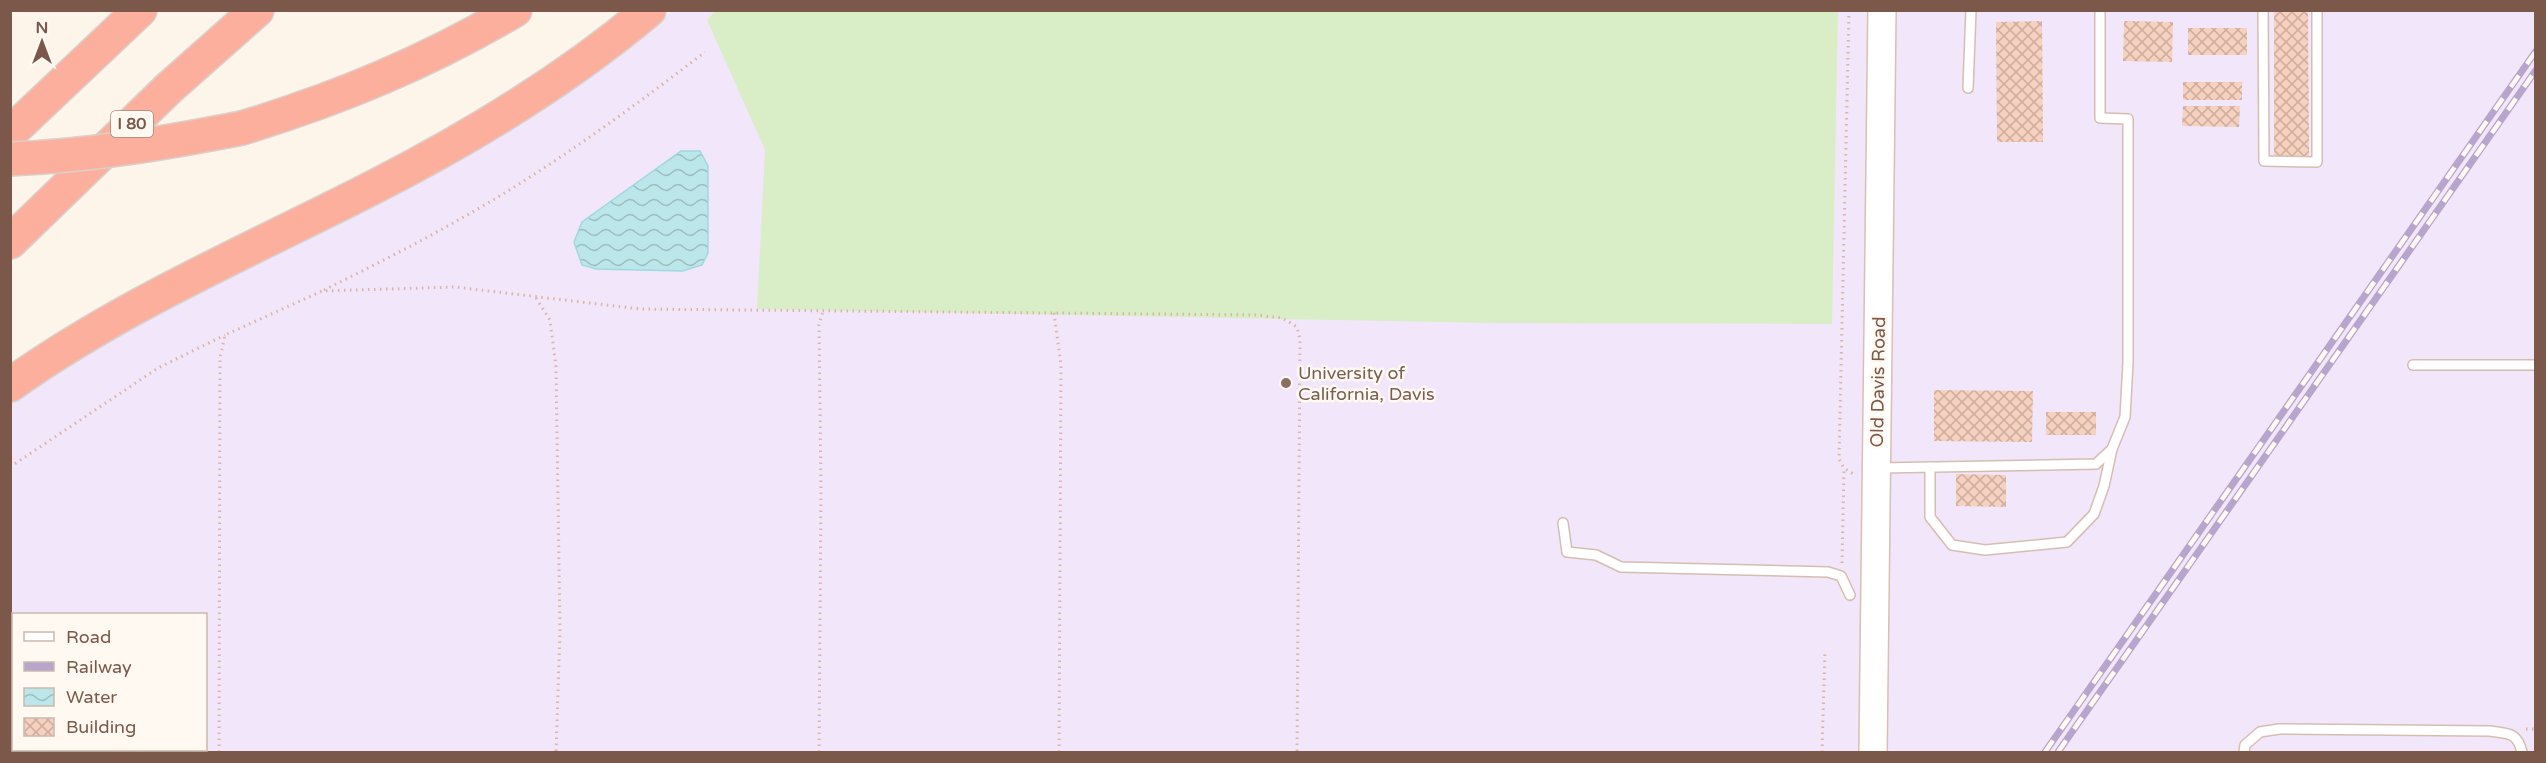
<svg xmlns="http://www.w3.org/2000/svg" width="2546" height="763" font-family="'Varela Round',sans-serif">
<defs>
<pattern id="water-waves" width="16" height="10" patternUnits="userSpaceOnUse" patternTransform="scale(1.5)"><rect width="16" height="10" fill="#bbe7ea"/><path d="M0 5q4-4 8 0t8 0" fill="none" stroke="#9dbec0"/></pattern>
<pattern id="building-cross-hatch" width="8" height="8" patternUnits="userSpaceOnUse" patternTransform="scale(1.5)"><rect width="8" height="8" fill="#f6d1bf"/><path d="M0 0l8 8M0 8l8-8" fill="none" stroke="#ccac9d"/></pattern>
</defs>
<rect width="100%" height="100%" fill="#fef5ea"/>
<path fill="#f2e6fb" fill-rule="evenodd" d="M672,11H2535V752H11L10,402L62,365L634,40ZM14,614H206V750H14Z"/>
<path fill="#d9eec6" d="M716,10L1838,11L1832,324L1493,323L757,309L765,150L707,20Z"/>
<path fill="url(#water-waves)" stroke="#a1d8dd" stroke-width="1.5" d="M681,151H700L708,166V253L702,265L683,271L596,269L582,265L574,242L582,222Z"/>
<g fill="url(#building-cross-hatch)">
<path d="M2274,10H2308L2309,156L2274,157Z"/>
<path d="M2042,21L2043,142H1997L1996,22Z"/>
<path d="M2124,21L2173,22L2172,62L2123,61Z"/>
<rect x="2188" y="28" width="59" height="27"/>
<rect x="2183" y="82" width="59" height="18"/>
<path d="M2183,106H2240L2239,127L2182,126Z"/>
<path d="M1934,390L2033,391L2032,442L1934,441Z"/>
<rect x="2046" y="412" width="50" height="23"/>
<path d="M1956,474L2006,475V507L1956,506Z"/>
</g>
<g fill="none" stroke-linecap="round" stroke-linejoin="round">
<defs>
<g id="lane">
<path d="M2263,10L2264,161L2317,162V10"/>
<path d="M1968,88L1971,10"/>
<path d="M2413,365H2536"/>
<path d="M1930,467V517L1952,545L1985,550L2067,542L2094,514L2104,486L2112,449"/>
<path d="M1879,468L2096,464L2112,449L2125,417L2128,363V119L2100,118V10"/>
<path d="M1563,523L1567,552L1596,555L1621,567L1828,572L1841,576L1850,595"/>
<path d="M2244,752L2245,745L2260,732L2279,729L2490,731C2509,734 2517,732 2522,752"/>
</g>
<path id="secondary" d="M1873,752L1882,10"/>
<g id="highway">
<path d="M242,128C340,98 427,62 515,10"/>
<path d="M10,133L140,10"/>
<path d="M10,242L169,88L257,10"/>
<path d="M10,385C124,304 251,250 374,187C470,138 566,80 649,10"/>
</g>
</defs>
<use href="#lane" stroke="#d5beb0" stroke-width="12"/>
<use href="#secondary" stroke="#dabfb0" stroke-width="30"/>
<use href="#highway" stroke="#dad0cc" stroke-width="36"/>
<g stroke="#dcb4a1" stroke-width="3" stroke-dasharray="1.5 4.5" stroke-linecap="butt">
<path d="M1849,10L1839,459L1844,468L1855,475"/>
<path d="M324,290C391,257 457,223 519,184C584,143 645,98 705,52"/>
<path d="M536,298L550,320L556,367L560,631L556,752"/>
<path d="M1054,313L1061,365L1059,752"/>
<path d="M10,467L158,368L225,335"/>
<path d="M1842,563L1844,468"/>
<path d="M2526,729H2536"/>
<path d="M219,752L220,358L225,335L322,291L455,287L640,309L1257,315L1282,318L1297,327L1300,340L1297,752"/>
<path d="M819,752L821,490L819,325L823,311"/>
<path d="M1822,752L1825,650"/>
</g>
<use href="#lane" stroke="#fff" stroke-width="9"/>
<use href="#secondary" stroke="#fff" stroke-width="27"/>
<use href="#highway" stroke="#fcaf9c" stroke-width="33"/>
<defs>
<g id="rail">
<path d="M2045,752L2536,51"/>
<path d="M2058,752L2536,70"/>
</g>
</defs>
<use href="#rail" stroke="#b7a5cb" stroke-width="7"/>
<use href="#rail" stroke="#fff9f2" stroke-width="4.5" stroke-dasharray="14" stroke-linecap="butt"/>
<defs>
<path id="highway-bridge" d="M10,159C89,156 165,143 242,128"/>
</defs>
<use href="#highway-bridge" stroke="#dad0cc" stroke-width="36" stroke-linecap="butt"/>
<use href="#highway-bridge" stroke="#fcaf9c" stroke-width="33"/>
</g>
<circle fill="#8d6e63" stroke="#fff9f2" stroke-width="2" cx="1286" cy="383" r="6"/>
<g text-anchor="middle" dominant-baseline="central" stroke-width="5" stroke-linejoin="round" paint-order="stroke">
<rect fill="#fff9f2" stroke="#a3887c" stroke-width="1.5" x="111" y="111" width="42" height="26" rx="4.5"/>
<g font-size="16" font-weight="bold" fill="#7c584a">
<text x="132" y="124">I 80</text>
</g>
<g font-size="18" fill="#785e54" stroke="#fff9f2" text-anchor="start">
<text x="1298" y="373">University of<tspan x="1298" dy="21">California, Davis</tspan></text>
</g>
<g font-size="18" fill="#7c584a" stroke="#fff9f2">
<text transform="translate(1878 382) rotate(-89)">Old Davis Road</text>
</g>
</g>
<rect width="2546" height="763" fill="none" stroke="#7c584a" stroke-width="24"/>
<rect x="12" y="613" width="195" height="138" fill="#fff9f2" stroke="#cbb9af" stroke-width="1.5"/>
<rect x="24" y="632" width="30" height="9" fill="#ffffff" stroke="#cbb9af" stroke-width="1.5"/>
<text x="66" y="643" font-size="18" fill="#7c584a">Road</text>
<rect x="24" y="662" width="30" height="9" fill="#b7a5cb" stroke="#cbb9af" stroke-width="1.5"/>
<text x="66" y="673" font-size="18" fill="#7c584a">Railway</text>
<rect x="24" y="688" width="30" height="18" fill="url(#water-waves)" stroke="#cbb9af" stroke-width="1.5"/>
<text x="66" y="703" font-size="18" fill="#7c584a">Water</text>
<rect x="24" y="718" width="30" height="18" fill="url(#building-cross-hatch)" stroke="#cbb9af" stroke-width="1.5"/>
<text x="66" y="733" font-size="18" fill="#7c584a">Building</text>
<g transform="translate(42 42)" stroke="#fff9f2" stroke-width="4.5" paint-order="stroke">
<path d="M0-4.5L10 22L0 15L-10 22Z" fill="#7c584a"/>
<text y="-9" font-size="16" font-weight="bold" text-anchor="middle" fill="#7c584a">N</text>
</g>
</svg>
